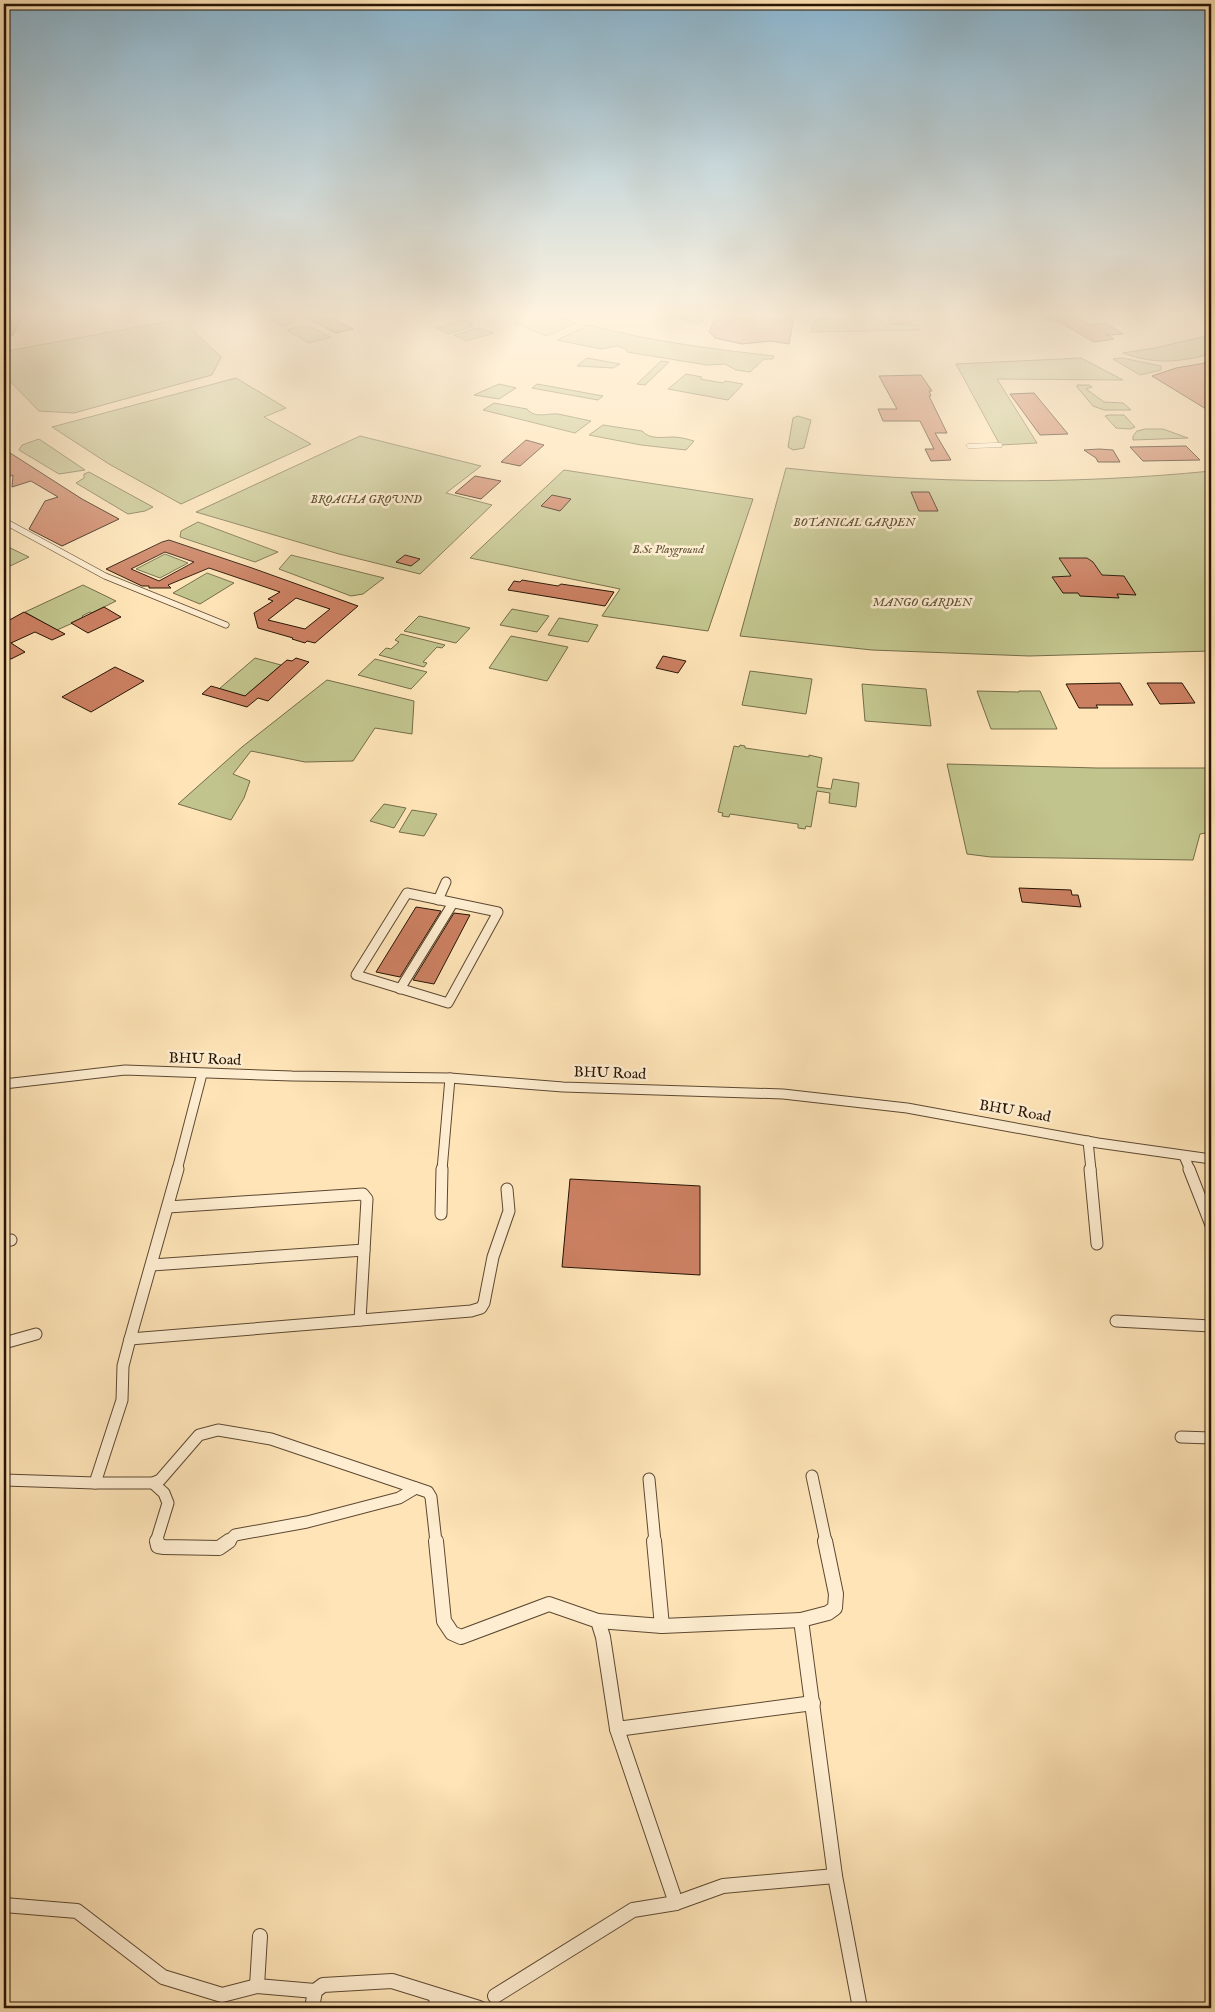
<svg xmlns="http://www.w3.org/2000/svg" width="1215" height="2012" font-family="'IM FELL English',serif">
<rect width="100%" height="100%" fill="#fee4b7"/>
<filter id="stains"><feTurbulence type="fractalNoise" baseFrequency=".004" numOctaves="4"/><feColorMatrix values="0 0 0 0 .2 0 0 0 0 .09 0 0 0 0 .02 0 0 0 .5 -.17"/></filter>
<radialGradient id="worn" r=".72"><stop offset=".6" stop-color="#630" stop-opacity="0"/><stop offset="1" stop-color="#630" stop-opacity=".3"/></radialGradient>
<g fill="#c2c48d" stroke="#746c48">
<path d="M262,312H282L295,318L293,323L280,326Z"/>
<path d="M486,312H542L576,323L547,336L514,323L516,321C510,310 497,317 486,312Z"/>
<path d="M652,312H707L703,321L698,323Z"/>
<path d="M826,312H877L879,316H825Z"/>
<path d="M181,319L221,357L212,375L74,413L39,411L4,375V354L7,351Z"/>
<path d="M816,319H878L887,324L917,325L919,330L811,332Z"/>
<path d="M465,320L474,323L470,325L473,326L449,334L436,328Z"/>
<path d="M589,325C649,341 712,349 774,356L773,359H764L750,372L736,370L725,364L707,365L627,352L626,349L617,346L601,349L557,340Z"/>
<path d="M300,326L310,327L331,337L309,343L287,330Z"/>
<path d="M477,328L494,333L466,341L454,335Z"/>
<path d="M1211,335V354C1178,362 1157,365 1123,353L1155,348Z"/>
<path d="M587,358L620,364L613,368L577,366Z"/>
<path d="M1081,358L1123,380L997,379L1037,443L1000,445L956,364Z"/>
<path d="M1122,358L1161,366V370L1140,375L1113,359Z"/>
<path d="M661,361L669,362L645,385L637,384Z"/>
<path d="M686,374L702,377L700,379L723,383L725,381L743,384L728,400L668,389Z"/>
<path d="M236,378L286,408L264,417L311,444L181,504L109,464L52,427Z"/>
<path d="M499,384L516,388L499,399L474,395Z"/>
<path d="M537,384L603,396L598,400L532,388Z"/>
<path d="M1077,385H1089L1092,387L1086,389L1104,402L1123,403L1131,410H1104L1093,406L1077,387Z"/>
<path d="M494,403L527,409C535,419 547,413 558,414C569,416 580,419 591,421L575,433L483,410Z"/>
<path d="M1109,415H1124L1135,427L1130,429L1116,428L1105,416Z"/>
<path d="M798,416L811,420L804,448L793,450L788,447L793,418Z"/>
<path d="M603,425L642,431C650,440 663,437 673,437C680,437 687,439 694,441L686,450L641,445L589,435Z"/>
<path d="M1145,429H1163L1188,438L1133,440V436L1137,431Z"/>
<path d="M360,436L481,466L446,493L492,505L420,574L339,554L196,512Z"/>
<path d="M39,439L85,470L59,474L19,450L22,445Z"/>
<path d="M786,468C928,484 1070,485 1211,471V651L1029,656L872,650L740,636Z"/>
<path d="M564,470L753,499L708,631L602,616L620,589L470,558Z"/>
<path d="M89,472L153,507L145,511L128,514L76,483L84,478V474Z"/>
<path d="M198,522L278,552L255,562L180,537L181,531Z"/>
<path d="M4,545L29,557L8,567L4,565Z"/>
<path d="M165,554L188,563L160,578L136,569Z"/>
<path d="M291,555L384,578L363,594L351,596L279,569Z"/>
<path d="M207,573L234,583L200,604L173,593Z"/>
<path d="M83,585L116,601L92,613L90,612L82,616L84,618L57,630L25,612Z"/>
<path d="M512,609L549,616L537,632L500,625Z"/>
<path d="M419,616L470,628L456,643L404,631Z"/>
<path d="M559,618L598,625L588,642L548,635Z"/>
<path d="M401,634L445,645L442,648L437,647L423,662L427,663L424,667L379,655L386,648L391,649L399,642L395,640Z"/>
<path d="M511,636L568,647L547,681L489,668Z"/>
<path d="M255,658L281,665L245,696L219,689Z"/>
<path d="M375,659L427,672L411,689L358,675Z"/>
<path d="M750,671L812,679L806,714L742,705Z"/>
<path d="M327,680L414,701L412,734L375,728L353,761L305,762L251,751L233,774L250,781L244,798L231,820L178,804L242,747Z"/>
<path d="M862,684L926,689L931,726L865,721Z"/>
<path d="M977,691L1019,692V691H1040L1057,729H991Z"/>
<path d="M740,745L745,746V748L809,757V755L822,758L817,787L831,789L833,779L859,783L856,807L829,803L830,793L817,791L811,827L806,826L805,829L798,828V824L730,814L729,817L722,816L723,813L718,812L734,746L739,747Z"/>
<path d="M947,764L1097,768H1211V832L1200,834L1193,860L991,857L967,854Z"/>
<path d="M384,804L406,808L394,828L370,821Z"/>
<path d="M412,810L437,814L424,836L399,832Z"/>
</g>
<g fill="#cb8062" stroke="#271404" fill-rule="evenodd">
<path d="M26,312L12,336L10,313Z"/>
<path d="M295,312H319L353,329L336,333Z"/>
<path d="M718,312H795L789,344L771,341L742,344L715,338L709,332Z"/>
<path d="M884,312H904L911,323L891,324Z"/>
<path d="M1037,312H1080L1079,318L1090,325L1106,323L1123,334L1107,335L1114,339L1094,342L1058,321H1052Z"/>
<path d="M1211,362V412L1152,376L1176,368Z"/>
<path d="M921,375L932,391H929L931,396H929L947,433H935L951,460L931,461L925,449H934L920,421H883L878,409H897L879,376Z"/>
<path d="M1034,393L1068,434L1040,435L1010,394Z"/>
<path d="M526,440L544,445L520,466L501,462Z"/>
<path d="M1186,446L1200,460L1143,461L1130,447Z"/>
<path d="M4,449L82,499L119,519L62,546L29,529L45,501L58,497L31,481L12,487L13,475L4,479Z"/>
<path d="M1099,449L1113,450L1120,462H1098L1096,458L1084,450Z"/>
<path d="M475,476L501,481L481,499L455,493Z"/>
<path d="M911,492H929L938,511H919Z"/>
<path d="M552,495L571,499L560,511L541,506Z"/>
<path d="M169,540L252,568L358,606L315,643L307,641L305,643L292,639L293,638L258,628L254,613L273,601L268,599L280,592L209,568L168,585L171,588H149V586H142L106,569L162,542ZM165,552L194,562L159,581L131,569ZM296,598L330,609L305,629L268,620Z"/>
<path d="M405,555L420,559L411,566L396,562Z"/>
<path d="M1059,558H1087L1093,562L1102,575L1124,576L1136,595L1117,594L1119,598L1080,596L1078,593H1063L1052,577L1071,576Z"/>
<path d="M522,580L558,586L561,584L614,592L605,606L508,590L514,581L520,582Z"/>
<path d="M104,607L121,617L88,633L71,623Z"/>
<path d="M24,612L65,634L52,640L35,632L11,643L25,652L11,659L4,655V623Z"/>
<path d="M663,656L686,661L678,673L656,668Z"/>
<path d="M296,658L309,662L268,701L258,698L247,707L202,694L211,686L245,696L287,660L292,661Z"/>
<path d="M115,667L144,681L91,712L62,697Z"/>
<path d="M1120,683L1133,705H1096L1098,708H1079L1066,684Z"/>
<path d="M1147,683H1182L1195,703L1160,704Z"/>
<path d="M1019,888L1071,890L1072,895H1078L1081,907L1022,902Z"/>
<path d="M416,907L441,911L400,977L376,972Z"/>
<path d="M454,913L470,915L434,984L413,980Z"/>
<path d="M570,1179L700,1186V1275L562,1267Z"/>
</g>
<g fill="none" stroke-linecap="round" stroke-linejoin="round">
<defs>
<path id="minor-far4" d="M969,446L1000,445"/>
<path id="minor-far3" d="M4,521L105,576L226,625"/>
<g id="minor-far2">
<path d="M407,893L498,912L448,1003L356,975Z"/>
<path d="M438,900L446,882"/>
<path d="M400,989L453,903"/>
<path d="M4,1084L125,1070L292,1076L450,1078L563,1087L783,1094L907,1108L1098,1143L1211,1159"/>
<path d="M1088,1141L1091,1170"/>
<path d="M1184,1156L1190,1170"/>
<path d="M177,1170L202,1074"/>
<path d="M442,1170L450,1078"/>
</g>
<g id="minor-far1">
<path d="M178,1169L130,1339L471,1311L481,1308L484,1303L493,1257L509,1211L507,1189"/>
<path d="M1090,1169L1097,1244"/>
<path d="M1189,1169L1211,1225"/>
<path d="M168,1207L363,1194L367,1199L360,1320"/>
<path d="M441,1214L442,1169"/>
<path d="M4,1241L11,1240"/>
<path d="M152,1265L364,1250"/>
<path d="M1116,1321L1211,1326"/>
<path d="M4,1343L36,1334"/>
<path d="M1181,1437L1211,1438"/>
<path d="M812,1476L826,1542"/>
<path d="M649,1479L655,1542"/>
<path d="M4,1480L95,1483L122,1400L123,1366L130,1339"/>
<path d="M95,1483H153L160,1480L199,1435L218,1430L271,1439L428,1492L431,1497L436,1542"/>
<path d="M153,1483L164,1493L168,1503L156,1542"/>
<path d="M228,1542L235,1535L307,1522L399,1498L416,1488"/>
</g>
<g id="minor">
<path d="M157,1541L158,1546L164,1547L219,1548L229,1541"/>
<path d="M436,1541L444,1621L452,1633L461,1637L549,1604L598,1621L603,1637L617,1729L813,1703"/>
<path d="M825,1541L836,1594L835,1608L828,1613L801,1620L835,1876L860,2008"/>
<path d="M598,1621L662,1626L654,1541"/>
<path d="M662,1626L801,1620"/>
<path d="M617,1729L676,1903"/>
<path d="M4,1905L77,1911L163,1977L222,1995L257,1986"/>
<path d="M260,1936L257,1986L315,1991"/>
<path d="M436,1995L437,2008"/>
<path d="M495,1996L633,1910L676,1903L723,1886L835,1876"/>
<path d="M312,2008L315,1991L323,1985L392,1981L479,2008"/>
</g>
</defs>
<use href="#minor-far4" stroke="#5d4831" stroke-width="5"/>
<use href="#minor-far3" stroke="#5d4831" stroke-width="7"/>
<use href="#minor-far2" stroke="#5d4831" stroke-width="11"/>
<use href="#minor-far1" stroke="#5d4831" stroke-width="13"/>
<use href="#minor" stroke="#5d4831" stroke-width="16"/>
<use href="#minor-far4" stroke="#feedd0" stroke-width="4.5"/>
<use href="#minor-far3" stroke="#feedd0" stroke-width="5.5"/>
<use href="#minor-far2" stroke="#feedd0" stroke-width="9"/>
<use href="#minor-far1" stroke="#feedd0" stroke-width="11"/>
<use href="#minor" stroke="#feedd0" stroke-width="14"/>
</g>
<linearGradient id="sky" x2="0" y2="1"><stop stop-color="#8bb8d3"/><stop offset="0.53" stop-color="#fff3df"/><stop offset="1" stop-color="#fff3df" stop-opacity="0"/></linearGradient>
<rect width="1215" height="594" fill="url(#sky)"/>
<g text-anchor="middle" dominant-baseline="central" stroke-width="5" stroke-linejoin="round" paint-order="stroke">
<g font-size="12" font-style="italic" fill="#5d5234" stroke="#feedd0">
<text x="366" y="499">BROACHA GROUND</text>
<text x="854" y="522">BOTANICAL GARDEN</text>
<text x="668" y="549">B.Sc Playground</text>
<text x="922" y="602">MANGO GARDEN</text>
</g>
<g font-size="15" fill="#271404" stroke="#feedd0">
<text transform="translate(205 1059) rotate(2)">BHU Road</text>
<text transform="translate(610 1073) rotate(2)">BHU Road</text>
<text transform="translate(1015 1111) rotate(10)">BHU Road</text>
</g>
</g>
<rect width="1215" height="2012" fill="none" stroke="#fee4b7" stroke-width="20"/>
<rect x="5" y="5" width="1205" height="2002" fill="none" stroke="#271404" stroke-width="2.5"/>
<rect x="10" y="10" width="1195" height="1992" fill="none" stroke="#271404"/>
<rect width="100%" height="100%" filter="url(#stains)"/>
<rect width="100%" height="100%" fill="url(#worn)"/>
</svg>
